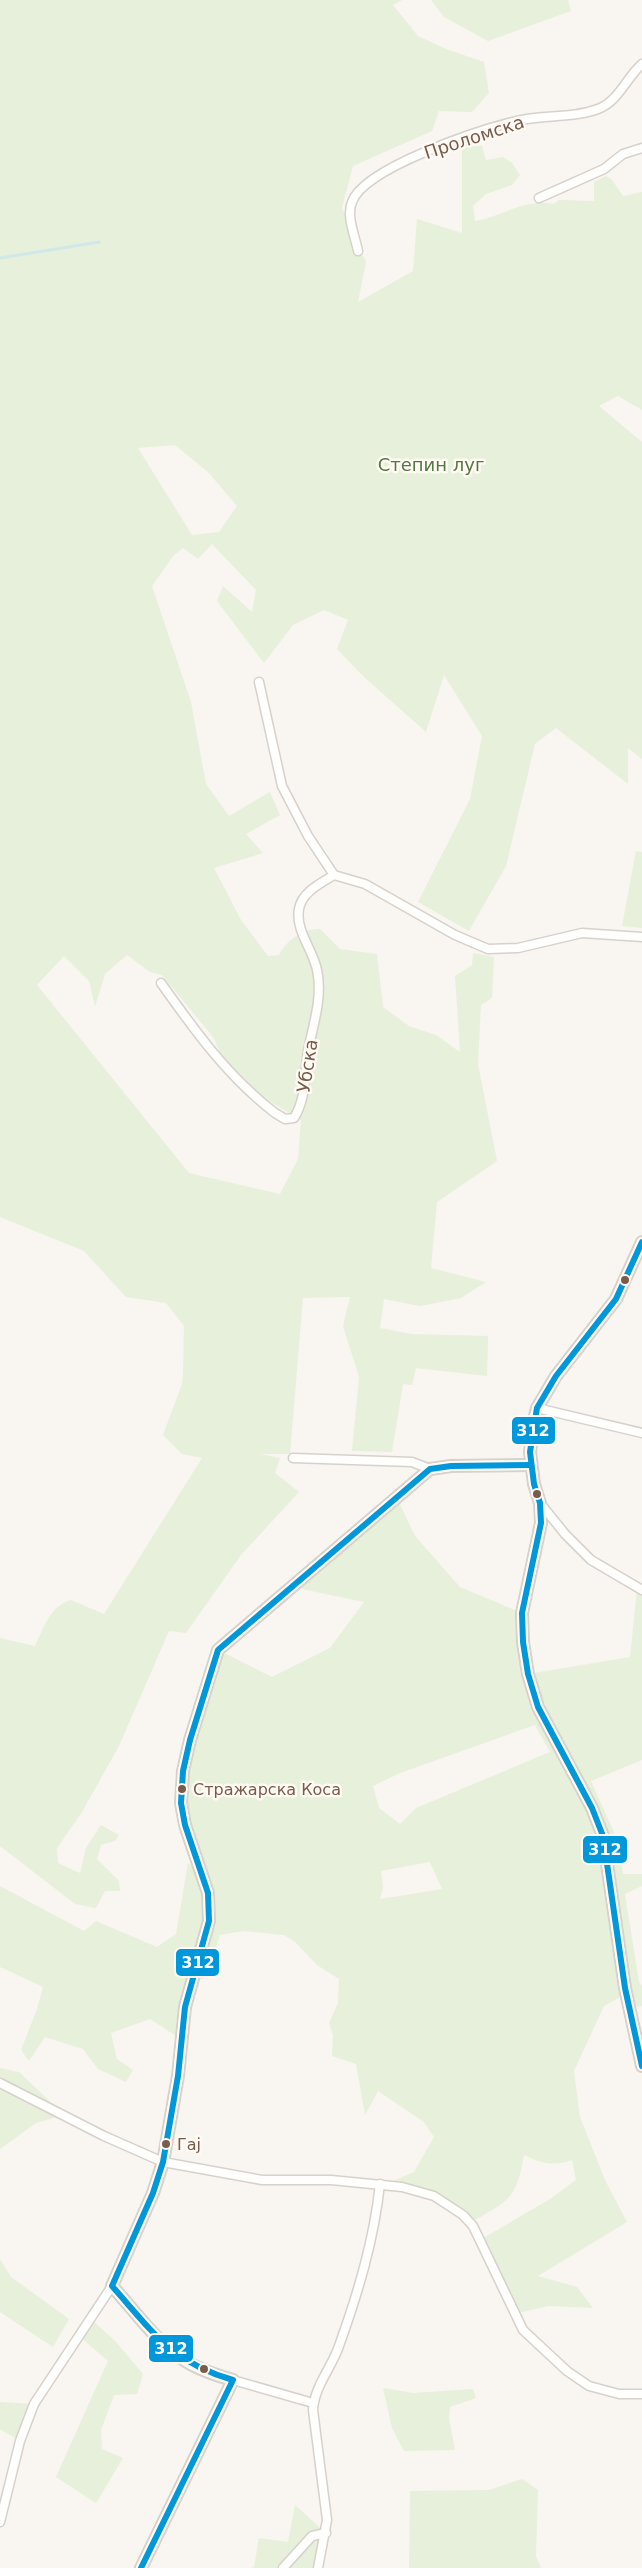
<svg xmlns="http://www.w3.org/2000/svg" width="642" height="2568" font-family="'DejaVu Sans',sans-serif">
<rect width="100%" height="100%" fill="#f9f5f0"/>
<g fill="#e7f0db" fill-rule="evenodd">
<path d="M0,0H402L393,5L418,36L446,49L484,62L489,93L472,112L439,111L432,131L353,166L342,208L366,262L358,302L413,271L417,219L462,233V145L482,146L486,160L503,157L512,163L520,175L512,185L486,194L473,206L475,221C503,216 526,198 554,204L559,200L594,201V182L606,176L612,180L623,196L642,192V410L618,396L599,406L642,442V759L628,748V784L556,728L535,744L506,866L469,931L418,902L470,799L482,736L444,675L426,732L364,677L337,649L348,620L324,610L293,625L264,663L217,601L223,586L252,612L256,590L212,544L198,559L183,548L174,555L152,586L191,702L206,784L229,816L270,792L280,815L246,834L263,853L214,868L241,920L268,956L279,955C287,940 302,929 320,929L340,949L377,954L383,1007L409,1026L436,1035L460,1052L455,976L472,965L473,953L494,957L492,998L481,1005L478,1064L497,1161L437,1202L431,1268L486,1282L461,1298L420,1306L384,1299L380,1328L412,1334L488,1336L487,1376L416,1368L412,1385L403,1384L392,1452L352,1451L359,1377L343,1326L350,1297L303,1298L290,1454H260L280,1458L275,1473L299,1492L241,1555L186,1633L169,1631L119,1746L82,1812L57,1848L58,1863L80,1873L86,1848L101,1825L119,1835L115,1841L101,1845L97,1859L119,1881L120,1891H105L96,1908L75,1904L0,1846V1638L35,1646C44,1627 50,1606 71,1600L104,1614L202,1458L182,1454L163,1435L182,1384L183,1374L184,1326L166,1303L126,1297L84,1251L0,1217ZM175,445L208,472L237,506L219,532L192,535L138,448ZM127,955L150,972L162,975L213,1037L225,1063L264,1098L301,1120L298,1159L280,1194L189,1173L37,985L64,956L89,981L95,1007L105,974Z"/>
<path d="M431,0H568L571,11L488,41L444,17Z"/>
<path d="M636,851L642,852V928L622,926Z"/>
<path d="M397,1498L415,1536L460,1587L522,1613L528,1674L630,1657L637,1589L642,1592V1760L591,1781L618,1841L623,1874H642V1886L625,1894L639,1982L642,1986V2006L638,2007L620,1997L604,2006L574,2071L580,2117L605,2180L627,2222L538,2276L577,2287L593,2308L548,2306L514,2314L480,2240L550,2199L576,2180L572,2160C554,2167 540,2163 524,2155C516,2202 508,2200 470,2223L434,2196L360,2183L393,2181L414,2172L434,2137L424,2122L378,2091L365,2115L356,2064L332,2056L333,2035L329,2023L338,2003L339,1979L317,1965L295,1942L284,1935L244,1931L220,1935L207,1976L190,1985L182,2040L150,2019L111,2033L117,2059L133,2070L126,2082L98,2069L83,2049L45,2037L29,2061L21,2050L37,2009L43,1987L0,1967V1886L84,1931L96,1921L157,1947L176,1934L188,1863L202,1875L185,1825L182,1785L218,1650L272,1677L330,1648L364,1602L292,1587ZM535,1725L550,1752L416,1808L400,1824L379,1808L373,1786L400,1773ZM430,1862L442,1889L380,1899L383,1888L381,1871Z"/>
<path d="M0,2068L19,2072L64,2115L36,2123L0,2149Z"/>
<path d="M0,2259L11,2277L69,2319L53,2347L0,2312Z"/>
<path d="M90,2318L115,2341L143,2374L137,2394L114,2395L101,2430L102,2449L123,2458L96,2503L56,2477L108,2361L78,2335Z"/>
<path d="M383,2388L413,2393L473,2389L476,2398L450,2407L449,2418L455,2450L404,2451L392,2428Z"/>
<path d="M0,2402L34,2404L20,2441L0,2429Z"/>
<path d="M522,2479L538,2490L536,2556L541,2568H409L410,2491L489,2490Z"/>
<path d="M295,2505L326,2533L318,2568H251L254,2567L259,2538L288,2542Z"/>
</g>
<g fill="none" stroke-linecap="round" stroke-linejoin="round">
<path stroke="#d0e8ea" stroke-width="3" d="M0,258L99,242"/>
<defs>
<g id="minor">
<path d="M539,198L604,169L623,154L642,148"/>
<path d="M358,251C355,236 346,216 352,202C364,168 477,131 512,122C540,114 571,119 598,109C619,101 626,78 642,64"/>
<path d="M259,682L282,786L308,836L334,875L365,884L455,935L488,949L518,948L582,933L642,937"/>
<path d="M161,983C195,1031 228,1077 275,1113L285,1119L294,1118C307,1097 304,1074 308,1051C313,1025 323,997 317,970C313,950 295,930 299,909C302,892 321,883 334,875"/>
<path d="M537,1408L642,1433"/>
<path d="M293,1458L412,1462L430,1469"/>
<path d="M540,1503L565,1534L591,1560L642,1590"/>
<path d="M0,2083L104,2136L163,2162L262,2180H331L402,2187L434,2196L463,2215L473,2226L523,2330L567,2371L589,2386L619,2394H642"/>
<path d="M233,2380L313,2403"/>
<path d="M0,2522L20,2441L34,2404L112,2286"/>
<path d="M283,2568L312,2536L326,2533"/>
<path d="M318,2568L327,2520L313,2410C314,2387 332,2367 339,2346C358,2293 374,2240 380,2184"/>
</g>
<g id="tertiary">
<path d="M642,1242L616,1299L556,1376L537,1408L534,1420L530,1452L534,1484L540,1503L541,1523L522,1613L523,1642L528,1674L538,1707L592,1808L603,1836L625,1988L642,2066"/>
<path d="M141,2568L233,2380C215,2375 196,2369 181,2358C154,2339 134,2310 112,2286L153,2193L163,2162L178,2076L185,2007L209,1921L208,1893L185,1825L181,1803L183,1771L190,1740L218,1650L430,1469L451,1466L531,1465"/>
</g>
</defs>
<use href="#minor" stroke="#d7d1cb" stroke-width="11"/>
<use href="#tertiary" stroke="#d7d1cb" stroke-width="14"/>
<use href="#minor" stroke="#fefefd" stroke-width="8"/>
<use href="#tertiary" stroke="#fefefd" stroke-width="10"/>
<defs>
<g id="bus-1">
<path d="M642,1242L616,1299L556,1376L537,1408L530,1452L534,1484L540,1503L541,1523L522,1613L523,1642L528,1674L538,1707L592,1808L603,1836L625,1988L642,2066"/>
<path d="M141,2568L233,2380C172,2363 152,2331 112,2286L153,2193L163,2162L178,2076L185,2007L209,1921L208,1893L185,1825L181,1803L183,1771L190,1740L218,1650L430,1469L451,1466L531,1465"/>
</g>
</defs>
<use href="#bus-1" stroke="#fffaf3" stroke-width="10"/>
<use href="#bus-1" stroke="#0098da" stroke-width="6"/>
</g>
<g fill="#7a5c4d" stroke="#fffaf3" stroke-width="2">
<circle cx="625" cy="1280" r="5"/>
<circle cx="537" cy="1494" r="5"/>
<circle cx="182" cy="1789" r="5"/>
<circle cx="166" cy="2144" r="5"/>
<circle cx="204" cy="2369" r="5"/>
</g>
<g text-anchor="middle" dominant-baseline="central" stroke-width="5" stroke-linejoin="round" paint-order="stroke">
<g font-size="16" fill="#7a5c4d" stroke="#fffaf3" text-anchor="start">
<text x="193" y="1789">Стражарска Коса</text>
<text x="177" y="2144">Гај</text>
</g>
<g font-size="18" fill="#7a5c4d" stroke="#fffaf3">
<text transform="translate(474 137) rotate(-18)">Проломска</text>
<text transform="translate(307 1066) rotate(-81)">Убска</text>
</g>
<g font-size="18" fill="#537a41" stroke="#fffaf3">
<text x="431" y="464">Степин луг</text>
</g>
</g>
<g stroke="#fffaf3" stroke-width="2">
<rect x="511" y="1416" width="45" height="29" rx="6" fill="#0098da"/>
<rect x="582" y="1835" width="46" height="29" rx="6" fill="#0098da"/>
<rect x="175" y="1948" width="45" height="29" rx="6" fill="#0098da"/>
<rect x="148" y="2334" width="46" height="29" rx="6" fill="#0098da"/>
</g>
<g font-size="16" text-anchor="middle" font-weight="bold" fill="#fff">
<text x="533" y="1436">312</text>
<text x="605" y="1855">312</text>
<text x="198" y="1968">312</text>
<text x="171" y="2354">312</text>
</g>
</svg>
